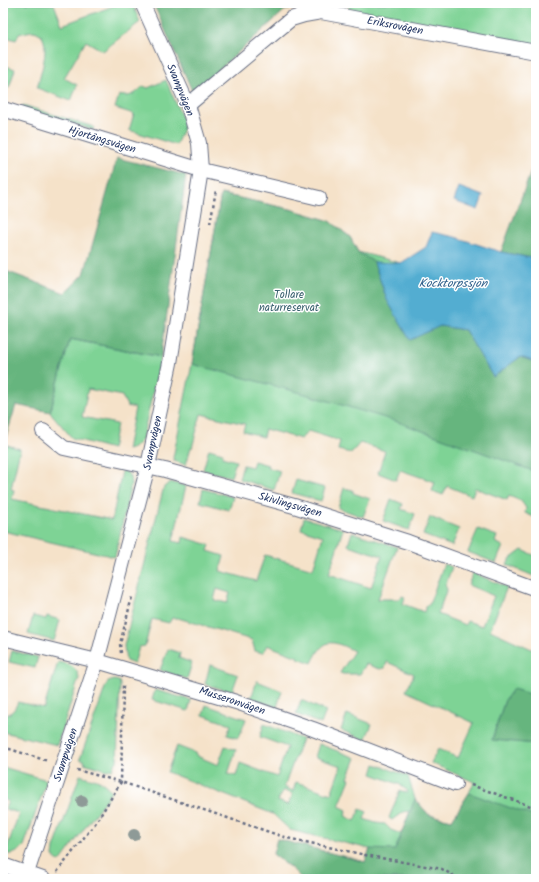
<svg xmlns="http://www.w3.org/2000/svg" width="539" height="882" font-family="Kalam,sans-serif">
<rect width="100%" height="100%" fill="#fff"/>
<filter id="ink" filterUnits="userSpaceOnUse"><feTurbulence type="fractalNoise" baseFrequency=".025" numOctaves="2"/><feDisplacementMap in="SourceGraphic" scale="8" xChannelSelector="R" yChannelSelector="G"/><feConvolveMatrix kernelMatrix="1 2 1 2 8 2 1 2 1" color-interpolation-filters="sRGB"/></filter>
<filter id="wash" filterUnits="userSpaceOnUse"><feTurbulence type="fractalNoise" baseFrequency=".012" numOctaves="4" result="noise"/><feDisplacementMap in="SourceGraphic" scale="16" xChannelSelector="R" yChannelSelector="G"/><feGaussianBlur stdDeviation="0.9" result="paint"/><feColorMatrix in="noise" values="0 0 0 0 0 0 0 0 0 0 0 0 0 0 0 0 0 1.4 0 .05"/><feComposite in="paint" operator="in"/></filter>
<g filter="url(#wash)">
<rect width="100%" height="100%" fill="#f5e2c9"/>
<g fill="#7ed395" stroke="#4c817a" fill-rule="evenodd">
<path d="M3,3L54,4L62,25L121,3H132L140,22L103,51L86,41L64,78L77,85L71,101L37,88C40,75 55,36 34,31C30,31 23,33 19,34L16,40L3,36Z"/>
<path d="M348,3H536V45L349,9Z"/>
<path d="M3,65L15,69L9,88L3,86Z"/>
<path d="M166,80L183,120V129L176,145L129,130L134,114L115,108L119,95C130,98 136,94 143,86L148,88Z"/>
<path d="M23,105L94,127L93,130L22,108Z"/>
<path d="M221,194L290,209L330,221L350,237L358,252L536,298V518L525,513L526,508L521,501L509,496L507,500L475,488L472,496L447,486L443,495L432,491L435,482L400,470L396,480L378,473L385,451L360,443L351,453L338,450L340,441L308,431L301,439L265,429L263,437L243,431L245,424L201,414L192,448L191,447L186,465L174,461L173,458L192,364Z"/>
<path d="M70,339L161,357L142,440L134,448L127,450L135,408L127,406L122,396L88,389L82,417L117,424L112,449L72,438L50,412Z"/>
<path d="M4,444L20,449L11,489L14,490L12,499L112,520L122,471L127,472L130,477L131,484L115,557L3,531Z"/>
<path d="M209,449L223,453L222,457L236,461L231,477L203,470Z"/>
<path d="M254,461L268,465L267,467L280,471L274,490L239,479L243,465L252,467Z"/>
<path d="M296,480L325,488L321,501L292,493Z"/>
<path d="M170,482L186,486L173,541L182,543L183,537L210,545L208,551L224,556L220,571L256,581L265,555L313,569L323,536L301,529L304,518L343,529L329,574L371,588L382,556L348,545L352,532L397,547L378,599H400L402,596L405,597L403,604L424,612L426,605H429L444,564L452,567L445,586L447,588L438,614L465,625L467,621L482,626L494,596L468,585L473,573L507,587L490,630L536,651V696L527,693L505,700L492,739L536,744V879H302L292,869L273,854L277,839L365,862L370,849L290,830L273,814L167,772L177,746L195,753L197,756L218,765L225,746L236,750L228,774L236,776L240,763L277,777L287,747L260,737L264,724L302,739L284,787L293,791L296,782L331,794L341,766L315,757L319,744L356,758L348,778L350,779L339,806L347,810L345,816L355,821L360,809L367,812L364,819L376,823L385,824L391,830L401,834L410,811L403,812L392,820L389,818L400,790L407,793L408,791L401,786V785L372,774L375,764L408,776L415,799L429,815L452,820L469,793L474,782L431,763L438,749L458,758L474,723L406,691L414,674L387,662L385,668L380,669L366,664L360,674H343L340,673L354,651C330,639 324,638 312,663L298,658V657L267,645L263,653L255,651L252,640L178,618H172L169,623L152,619L145,646L139,647L134,664L126,661L124,646L162,494L164,487ZM217,589L230,593L227,603L214,600ZM283,790L293,794L288,805L278,801Z"/>
<path d="M344,488L353,490V493L370,499L363,517L338,508Z"/>
<path d="M203,489L233,497L229,510L200,502Z"/>
<path d="M391,499L403,504L401,509L415,514L409,530L383,521Z"/>
<path d="M430,517L459,529L452,546L423,535Z"/>
<path d="M478,529L497,536L495,542L503,546L496,563L468,552Z"/>
<path d="M522,550L536,556V577L507,565L510,559Z"/>
<path d="M33,616L46,619L47,616L60,620L54,641L28,634Z"/>
<path d="M168,649L180,653L179,658L192,663L187,679L160,670Z"/>
<path d="M12,651L38,657L35,668L9,662Z"/>
<path d="M58,662C69,664 77,666 79,678L57,745L3,732V714C12,715 14,710 18,702L44,708Z"/>
<path d="M210,665L238,675L232,692L205,684Z"/>
<path d="M114,680L119,681L120,684L117,761L112,769L107,770L84,763L85,761L80,759L106,685L108,682Z"/>
<path d="M257,681L282,691L277,707L251,698Z"/>
<path d="M155,690L191,700L188,711L152,700Z"/>
<path d="M301,700L326,711L321,724L296,714Z"/>
<path d="M206,705L246,719L240,735L237,738L227,735L231,725L203,715Z"/>
<path d="M347,714L372,724L365,740L341,730Z"/>
<path d="M3,767L47,780L24,846C18,852 14,855 5,854L19,813L5,809L8,801L3,799Z"/>
<path d="M80,775C92,779 105,780 111,792L60,862L53,857L54,848Z"/>
</g>
<g fill="#66b57e" stroke="#40726e">
<path d="M153,3H306L284,11L193,93Z"/>
<path d="M117,158L186,175L161,357L70,339L50,412L16,405L3,447V270L65,293L84,274Z"/>
<path d="M536,158V259L501,252Z"/>
<path d="M221,194L290,209L330,221L350,237L358,252L374,262L387,300L440,326L465,330L493,376L520,357L536,362V472L395,421L305,394L192,364Z"/>
<path d="M513,689L536,696V744L492,740L505,700Z"/>
<path d="M469,793L536,817V879H302L292,869L273,854L277,839L365,862L370,849L395,850L415,799L429,815L452,820Z"/>
</g>
<g fill="#53add1" stroke="#376e98">
<path d="M459,187L483,196L478,210L454,201Z"/>
<path d="M432,232L455,237L501,252L536,259V362L520,357L493,377L465,330L440,326L410,340L387,300L374,262L401,263L426,247Z"/>
</g>
</g>
<g filter="url(#ink)">
<g fill="none" stroke-linecap="round" stroke-linejoin="round">
<defs>
<g id="street">
<path d="M188,105L291,19L304,15L321,12L536,52"/>
<path d="M3,109L201,170L319,198"/>
<path d="M43,431L64,448L165,470L294,506L408,542L536,589"/>
<path d="M3,638L97,661L236,702L313,729L455,784"/>
<path d="M3,865L43,879"/>
<path d="M25,879L97,661L148,466L170,363L201,170L199,143L188,105L142,3"/>
</g>
</defs>
<use href="#street" stroke="#676e83" stroke-width="16"/>
<g stroke="#676e83" stroke-width="2.5" stroke-dasharray="3 3" stroke-linecap="butt">
<path d="M210,224L216,190"/>
<path d="M121,653L120,644L132,597"/>
<path d="M3,747L48,761"/>
<path d="M77,770L121,782L287,838L370,856L442,869L459,879"/>
<path d="M471,785L536,808"/>
<path d="M57,872L97,821L121,782L123,685"/>
</g>
<use href="#street" stroke="#fff" stroke-width="14"/>
</g>
<g fill="#8e9a97">
<circle cx="82" cy="801" r="6"/>
<circle cx="134" cy="835" r="6"/>
</g>
</g>
<g text-anchor="middle" dominant-baseline="central" stroke-width="3" stroke-linejoin="round" paint-order="stroke">
<g font-size="11" fill="#1b2f5e" stroke="#fff">
<text transform="translate(395 26) rotate(11)">Eriksrovägen</text>
<text transform="translate(180 90) rotate(68)">Svampvägen</text>
<text transform="translate(102 140) rotate(17)">Hjortängsvägen</text>
<text transform="translate(153 443) rotate(-78)">Svampvägen</text>
<text transform="translate(290 505) rotate(16)">Skivlingsvägen</text>
<text transform="translate(232 701) rotate(18)">Musseronvägen</text>
<text transform="translate(66 755) rotate(-72)">Svampvägen</text>
</g>
<g font-size="11" fill="#39606e" stroke="#fff">
<text x="289" y="295">Tollare<tspan x="289" dy="13">naturreservat</tspan></text>
</g>
<g font-size="12" font-style="italic" fill="#31618c" stroke="#fff">
<text x="453" y="283">Kocktorpssjön</text>
</g>
</g>
<rect width="539" height="882" fill="none" stroke="#fff" stroke-width="16"/>
</svg>
